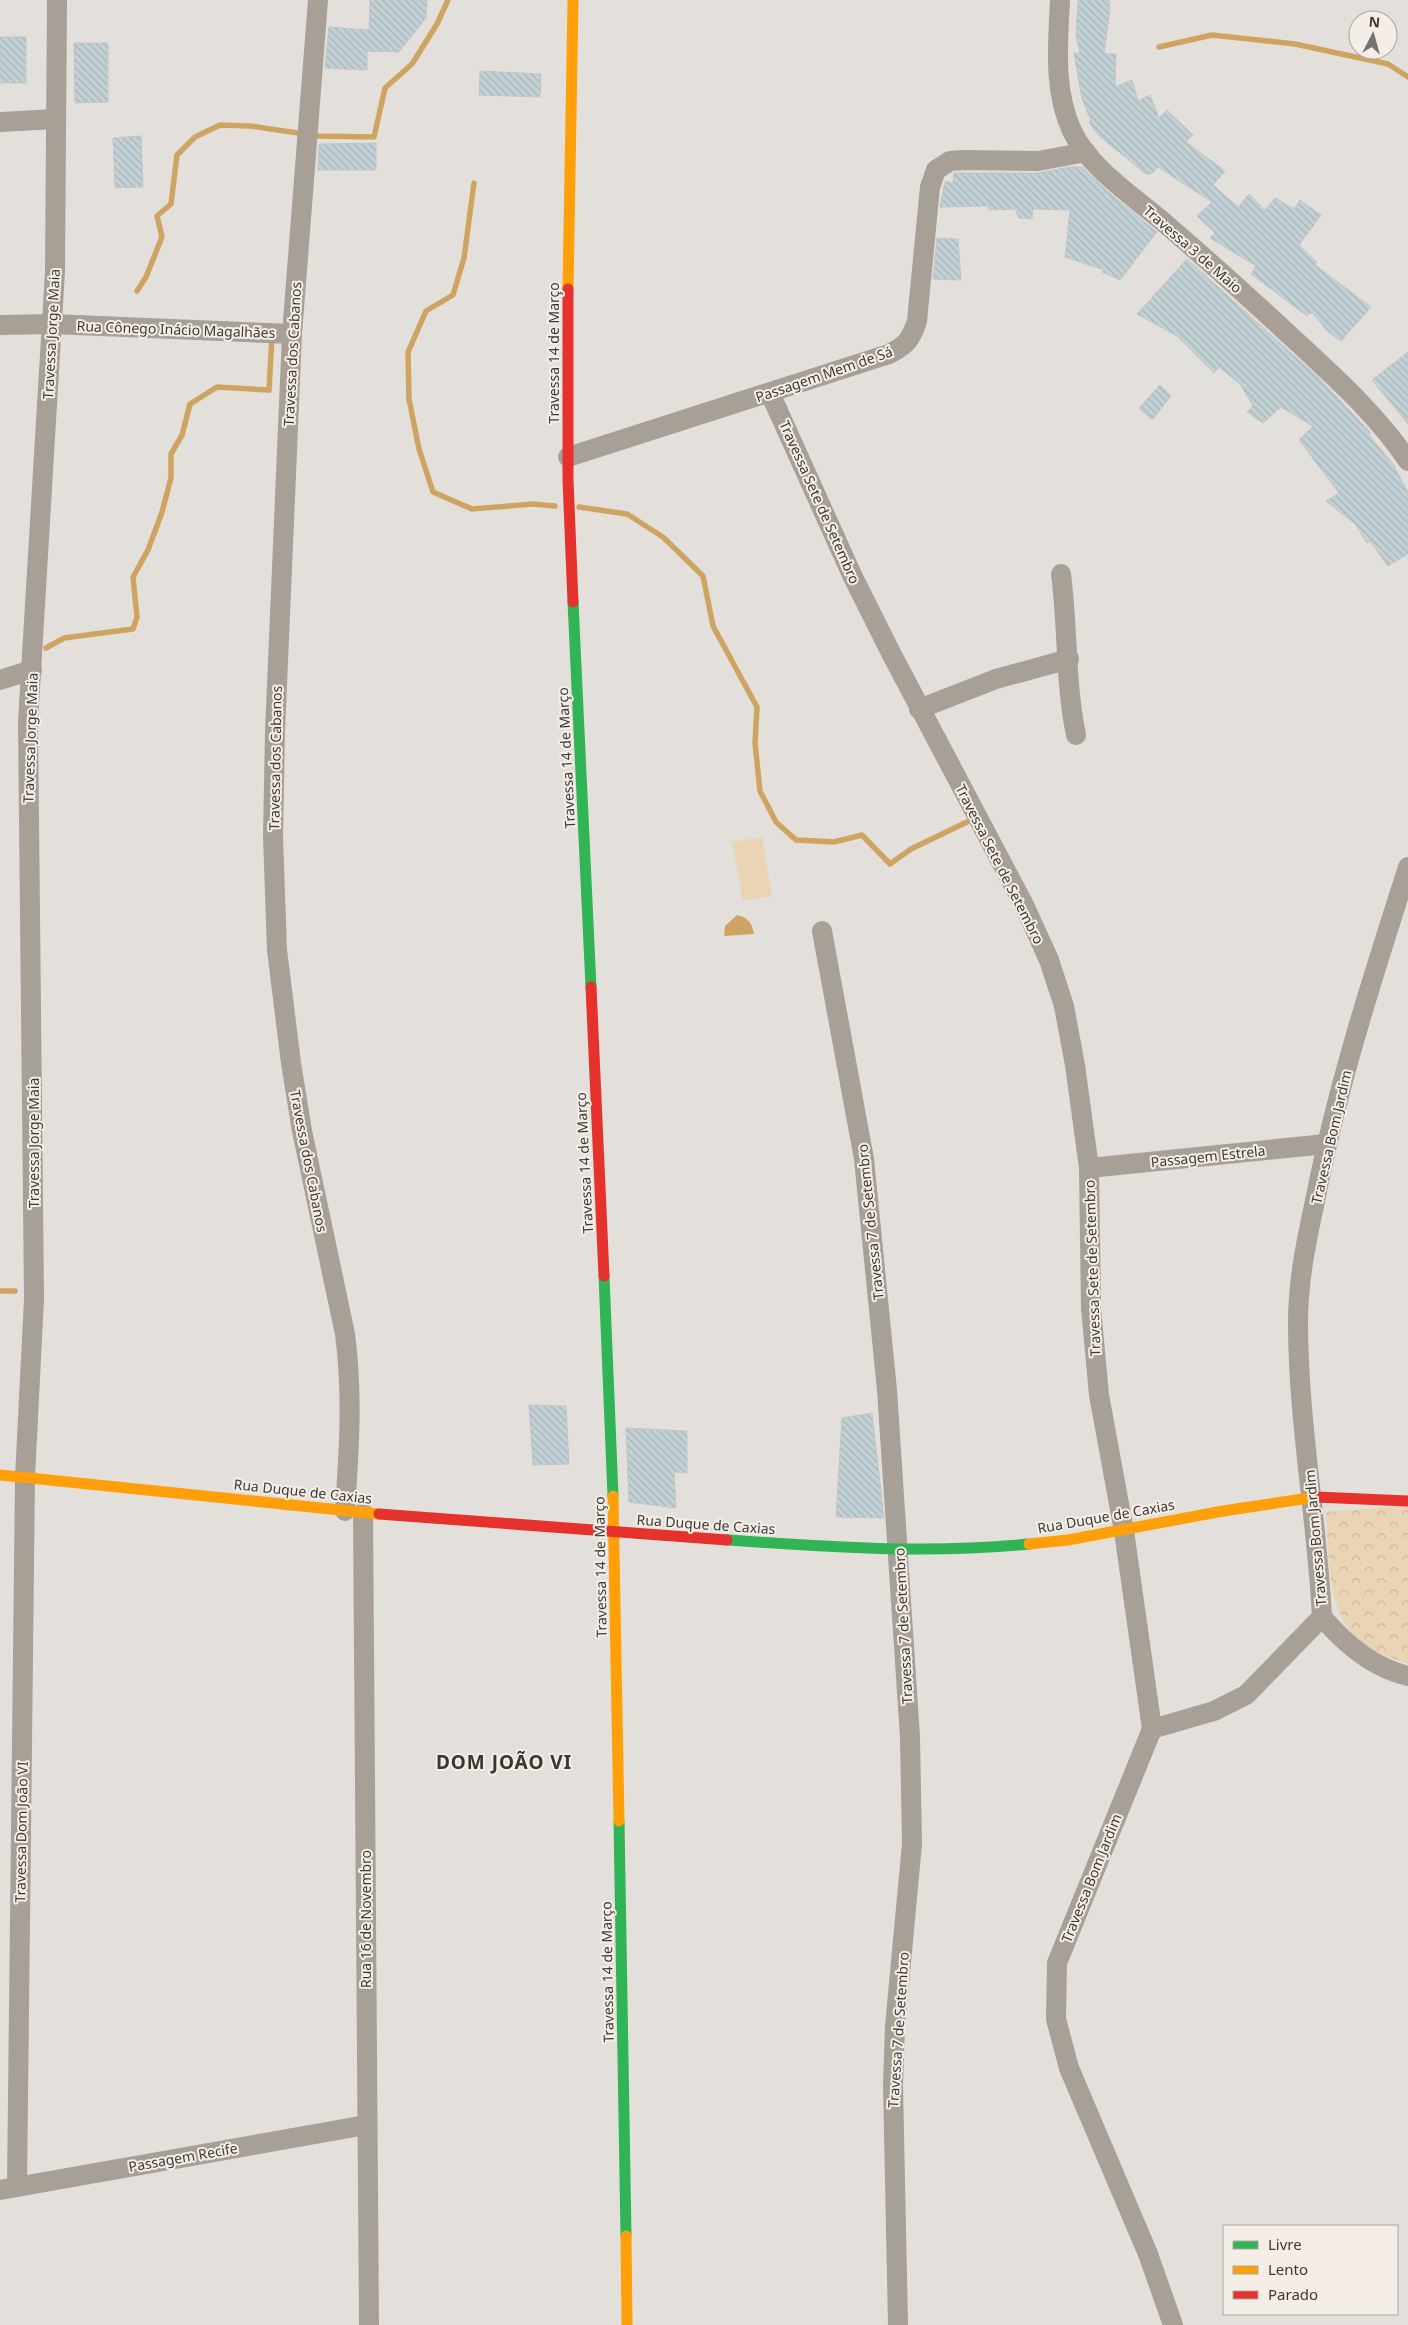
<svg xmlns="http://www.w3.org/2000/svg" width="1408" height="2325" font-family="'Noto Sans',sans-serif">
<defs>
<pattern id="forest-crowns" width="20" height="18" patternUnits="userSpaceOnUse" patternTransform="scale(1.25)"><rect width="20" height="18" fill="#ebd3b5"/><path d="M2 6a3 3 0 1 1 6 0M12 15a3 3 0 1 1 6 0" fill="none" stroke="#cab69c"/></pattern>
<pattern id="building-back-hatch" width="6" height="6" patternUnits="userSpaceOnUse" patternTransform="scale(1.25)"><rect width="6" height="6" fill="#c1d1d6"/><path d="M-1 5l2 2M0 0l6 6M5-1l2 2" fill="none" stroke="#a7b4b8"/></pattern>
</defs>
<rect width="100%" height="100%" fill="#e3e0dc"/>
<path fill="#ebd3b5" d="M762,837L772,896L743,901L732,842Z"/>
<path fill="url(#forest-crowns)" d="M1408,1506V1664C1395,1659 1381,1655 1369,1647C1324,1619 1330,1558 1326,1512Z"/>
<path fill="#cfa463" d="M737,915C748,918 752,922 754,934L724,936L725,926Z"/>
<g fill="none" stroke-linecap="round" stroke-linejoin="round">
<g stroke="#cfa463" stroke-width="5.5">
<path d="M1159,47L1212,35L1295,44L1388,64L1408,77"/>
<path d="M474,183L464,258L453,295L426,311L408,352L409,399L419,449L433,492L472,509L533,504L555,506"/>
<path d="M137,291L146,277L162,237L157,216L171,204L177,155L195,137L220,125L250,126L318,136L374,137L385,88L412,64L437,24L448,0"/>
<path d="M579,507L627,514L663,537L703,576L713,626L757,707L755,743L760,791L776,822L796,840L834,842L862,835L890,864L911,849L967,822"/>
<path d="M46,648L64,638L133,629L137,617L133,577L148,550L162,512L171,478V454L182,435L190,404L217,387L269,390L272,336"/>
<path d="M0,1291H15"/>
</g>
</g>
<g fill="url(#building-back-hatch)" stroke="#c5c5c4">
<path d="M370,0H427L426,18L399,52L367,51V70L325,68L329,27L369,30Z"/>
<path d="M1078,0H1109L1110,11L1104,54H1116L1115,87L1132,80L1138,101L1150,95L1159,118L1167,110L1193,135L1186,142L1225,171L1213,185L1238,207L1249,194L1265,210L1275,198L1294,209L1300,200L1321,215L1299,245L1317,262L1315,265L1371,307L1341,341L1328,332L1312,312L1307,316L1251,274L1256,266L1210,238L1215,233L1197,216L1212,202L1158,167L1151,174H1146L1098,135L1089,122L1091,121L1082,99L1074,53H1080L1076,37Z"/>
<rect x="0" y="37" width="26" height="46"/>
<path d="M74,43H108V102L75,103Z"/>
<path d="M480,71L541,74L540,97L479,95Z"/>
<path d="M141,136L143,187L115,188L113,138Z"/>
<path d="M376,143V170H318L319,144Z"/>
<path d="M1069,167H1082L1107,191L1157,232L1120,280L1102,272L1104,270L1065,257L1070,210L1033,209L1032,219L1019,218L1015,209L989,210V206L940,207L945,181L953,183L954,173H1038Z"/>
<path d="M937,238L958,239L961,280L933,279Z"/>
<path d="M1187,259L1319,378L1371,433L1369,435L1393,464L1408,492V554L1388,566L1370,541L1367,543L1356,525L1326,501L1339,493L1299,440L1313,426L1281,407L1263,423L1247,412L1253,406L1240,384L1219,367L1214,373L1177,336L1137,314Z"/>
<path d="M1408,352V424L1372,380Z"/>
<path d="M1160,385L1171,396L1152,420L1139,408Z"/>
<path d="M529,1405L566,1406L569,1464L533,1465Z"/>
<path d="M872,1413L884,1518L836,1517L842,1418Z"/>
<path d="M626,1428L687,1431V1473L674,1472L676,1508L629,1502Z"/>
</g>
<g fill="none" stroke-linecap="round" stroke-linejoin="round">
<g stroke="#a89f96" stroke-width="20">
<path d="M318,0L292,334L275,732L273,837L277,950L291,1063L302,1131L345,1334C353,1395 349,1450 345,1511"/>
<path d="M1060,0C1058,43 1053,90 1072,131C1089,168 1137,199 1168,226C1212,264 1255,303 1297,342C1337,379 1378,416 1408,461"/>
<path d="M0,122L56,119"/>
<path d="M0,325L52,324L292,334"/>
<path d="M770,393L852,575L891,653L1024,905L1049,960L1064,1006L1075,1065L1089,1168L1091,1308L1099,1395L1124,1531L1152,1729"/>
<path d="M568,457L889,354C907,345 911,339 917,321L930,187L936,170L950,161L963,160L1038,161L1086,152"/>
<path d="M1061,574C1068,627 1065,682 1076,735"/>
<path d="M0,680L32,670"/>
<path d="M919,709L996,679L1069,659"/>
<path d="M822,931L864,1159L887,1390L910,1737L912,1844L895,2026L893,2085L898,2325"/>
<path d="M1089,1168L1326,1144"/>
<path d="M363,1513L369,2325"/>
<path d="M1322,1617C1344,1643 1374,1668 1408,1676"/>
<path d="M17,2187L25,1477L34,1299L28,722L55,271L57,0"/>
<path d="M0,2190L366,2125"/>
<path d="M1173,2325L1148,2254L1069,2068L1056,2019L1057,1963L1152,1729L1214,1711L1246,1695L1322,1617C1317,1519 1298,1420 1298,1322C1298,1279 1307,1238 1316,1196C1338,1084 1373,976 1408,867"/>
</g>
<g stroke="#30b455" stroke-width="11">
<path d="M573,602L591,987"/>
<path d="M604,1276L613,1496"/>
<path d="M727,1540C828,1547 928,1554 1029,1544"/>
<path d="M619,1821L626,2236"/>
</g>
<g stroke="#ff9f0a" stroke-width="11">
<path d="M568,289L573,0"/>
<path d="M0,1475L379,1514"/>
<path d="M613,1496L619,1821"/>
<path d="M1029,1544L1068,1540L1223,1511L1316,1497"/>
<path d="M626,2236L627,2325"/>
</g>
<g stroke="#e5322d" stroke-width="11">
<path d="M568,289V480L573,602"/>
<path d="M591,987L604,1276"/>
<path d="M1316,1497L1408,1501"/>
<path d="M379,1514L727,1540"/>
</g>
</g>
<g text-anchor="middle" dominant-baseline="central" stroke-width="4" stroke-linejoin="round" paint-order="stroke">
<g font-size="14" fill="#3c3a37" stroke="#f4eee6">
<text transform="translate(1193 249) rotate(41)">Travessa 3 de Maio</text>
<text transform="translate(176 329) rotate(2)">Rua Cônego Inácio Magalhães</text>
<text transform="translate(51 334) rotate(-87)">Travessa Jorge Maia</text>
<text transform="translate(553 353) rotate(-90)">Travessa 14 de Março</text>
<text transform="translate(292 354) rotate(-87)">Travessa dos Cabanos</text>
<text transform="translate(824 374) rotate(-19)">Passagem Mem de Sá</text>
<text transform="translate(820 502) rotate(66)">Travessa Sete de Setembro</text>
<text transform="translate(30 738) rotate(-88)">Travessa Jorge Maia</text>
<text transform="translate(275 758) rotate(-89)">Travessa dos Cabanos</text>
<text transform="translate(566 758) rotate(-93)">Travessa 14 de Março</text>
<text transform="translate(1000 864) rotate(63)">Travessa Sete de Setembro</text>
<text transform="translate(1331 1137) rotate(-77)">Travessa Bom Jardim</text>
<text transform="translate(33 1143) rotate(-90)">Travessa Jorge Maia</text>
<text transform="translate(1208 1156) rotate(-6)">Passagem Estrela</text>
<text transform="translate(309 1161) rotate(79)">Travessa dos Cabanos</text>
<text transform="translate(584 1163) rotate(-93)">Travessa 14 de Março</text>
<text transform="translate(870 1222) rotate(-96)">Travessa 7 de Setembro</text>
<text transform="translate(1092 1268) rotate(-92)">Travessa Sete de Setembro</text>
<text transform="translate(303 1491) rotate(6)">Rua Duque de Caxias</text>
<text transform="translate(1106 1516) rotate(-10)">Rua Duque de Caxias</text>
<text transform="translate(706 1524) rotate(4)">Rua Duque de Caxias</text>
<text transform="translate(1315 1538) rotate(-95)">Travessa Bom Jardim</text>
<text transform="translate(600 1567) rotate(-91)">Travessa 14 de Março</text>
<text transform="translate(903 1626) rotate(-93)">Travessa 7 de Setembro</text>
<text transform="translate(21 1832) rotate(-89)">Travessa Dom João VI</text>
<text transform="translate(1091 1878) rotate(-68)">Travessa Bom Jardim</text>
<text transform="translate(365 1919) rotate(-90)">Rua 16 de Novembro</text>
<text transform="translate(607 1972) rotate(-91)">Travessa 14 de Março</text>
<text transform="translate(898 2030) rotate(-86)">Travessa 7 de Setembro</text>
<text transform="translate(183 2157) rotate(-10)">Passagem Recife</text>
</g>
<g font-size="19" font-weight="bold" letter-spacing="1" fill="#3a3630" stroke="#f4eee6">
<text x="504" y="1762">DOM JOÃO VI</text>
</g>
</g>
<rect x="1223" y="2225" width="175" height="90" fill="#f4eee6" stroke="#aaa6a0"/>
<rect x="1233" y="2241" width="25" height="8" fill="#30b455" stroke="#aaa6a0"/>
<text x="1268" y="2250" font-size="15" fill="#3c3a37">Livre</text>
<rect x="1233" y="2266" width="25" height="8" fill="#ff9f0a" stroke="#aaa6a0"/>
<text x="1268" y="2275" font-size="15" fill="#3c3a37">Lento</text>
<rect x="1233" y="2291" width="25" height="8" fill="#e5322d" stroke="#aaa6a0"/>
<text x="1268" y="2300" font-size="15" fill="#3c3a37">Parado</text>
<g transform="translate(1373 35) rotate(6)"><circle r="24" fill="#f4eee6" stroke="#aaa6a0"/>
<path d="M0-4L9 19L0 12L-9 19Z" fill="#767471"/>
<text y="-8" font-size="14" font-weight="bold" text-anchor="middle" fill="#3c3a37">N</text>
</g>
</svg>
